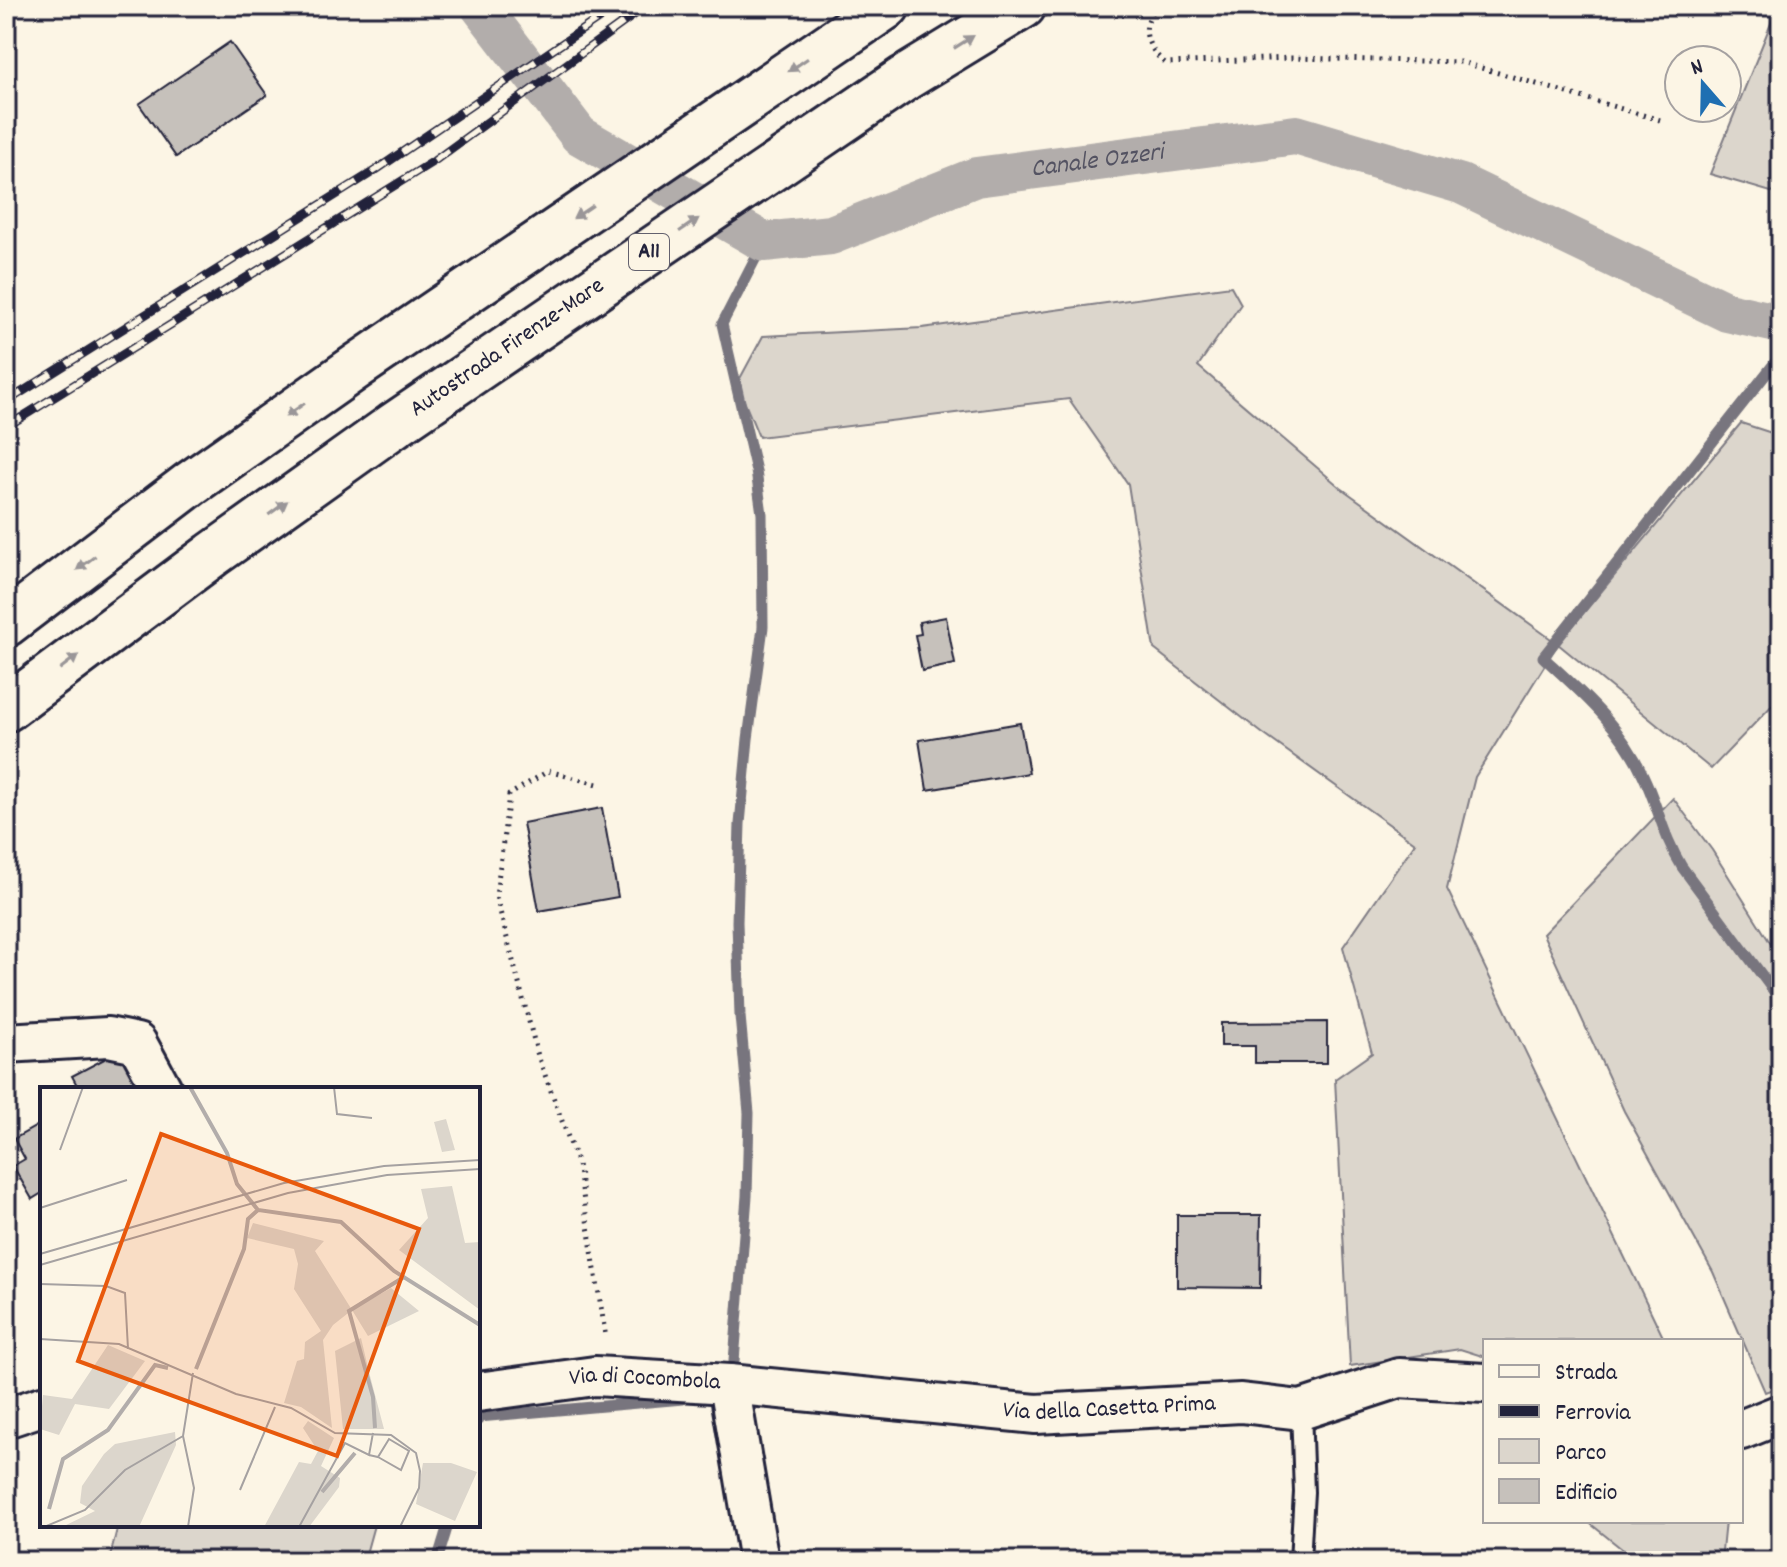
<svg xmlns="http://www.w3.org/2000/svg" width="1787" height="1567" font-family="Dekko,sans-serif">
<rect width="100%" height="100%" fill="#fcf5e5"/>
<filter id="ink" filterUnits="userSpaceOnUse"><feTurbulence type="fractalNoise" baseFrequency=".0125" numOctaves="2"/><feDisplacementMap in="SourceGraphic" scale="16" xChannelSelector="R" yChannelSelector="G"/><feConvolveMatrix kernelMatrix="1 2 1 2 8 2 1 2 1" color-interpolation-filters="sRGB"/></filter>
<g filter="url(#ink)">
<g fill="#dcd6cc" stroke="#7f7c84" stroke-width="2">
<path d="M1778,6H1781V195L1710,174Z"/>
<path d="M1231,286L1241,304L1198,366L1341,488L1558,644L1741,423L1781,436V696L1711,769L1558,644L1475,777L1447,889L1665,1341H1485V1357L1460,1349L1350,1366L1335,1079L1372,1053L1343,947L1415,843L1262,733L1154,649L1128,484L1069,399L759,437L737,384L763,336L922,328Z"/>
<path d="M1673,798L1712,850L1781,960V1386L1765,1392L1713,1272L1624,1111L1543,934Z"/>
<path d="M1587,1521H1725L1721,1561H1637Z"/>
<path d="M118,1525H374L364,1561H109Z"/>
</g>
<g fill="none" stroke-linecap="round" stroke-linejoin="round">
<g stroke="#78757e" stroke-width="11">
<path d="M1781,355L1543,657C1581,692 1621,726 1643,775C1658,806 1663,836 1682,867L1781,1001"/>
<path d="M734,1361L747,1196L749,1113L740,1016L737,922L740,824L748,739L763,627L762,514L756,471L722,324L764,242"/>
<path d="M478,1420L479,1417L683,1399"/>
<path d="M437,1561L448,1525"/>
</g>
<path stroke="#b2adab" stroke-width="40" id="s1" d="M480,6L579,135L764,242L831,235L976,177L1296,135L1461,184L1727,312L1781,324"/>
</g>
<g fill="#c6c1bb" stroke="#22223b" stroke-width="2">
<path d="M230,42L267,95L176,157L139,104Z"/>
<path d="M946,617L955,664L922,671L915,635L921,634L919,622Z"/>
<path d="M1020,723L1029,773L927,790L919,740Z"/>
<path d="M602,808L618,897L539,911L523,823Z"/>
<path d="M1327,1022V1063H1255V1046H1221V1023Z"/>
<path d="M129,1046L151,1089H79L72,1076Z"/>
<path d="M42,1123V1193L32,1199L13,1166L25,1159L14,1139Z"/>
<path d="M1177,1215H1261L1260,1288L1177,1287Z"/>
</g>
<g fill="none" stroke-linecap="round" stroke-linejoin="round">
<defs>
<path id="service" d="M1300,1561L1304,1492L1301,1410"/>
<g id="minor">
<path d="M6,1043L108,1037L137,1043L162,1089"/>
<path d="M729,1384L759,1561"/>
<path id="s2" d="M478,1392L595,1376L729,1384L1036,1414L1241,1403L1301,1410L1399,1378L1485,1383"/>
<path d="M6,1418L42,1406"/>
<path d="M1741,1430L1781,1414"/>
</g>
<g id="motorway">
<path d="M6,624L190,484L359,365L887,6"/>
<path id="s3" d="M6,709L212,555L393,426L905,78L1023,6"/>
</g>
</defs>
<use href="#service" stroke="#22223b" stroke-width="24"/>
<use href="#minor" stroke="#22223b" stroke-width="44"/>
<use href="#motorway" stroke="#22223b" stroke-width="50"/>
<g stroke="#22223b" stroke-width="5" stroke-dasharray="2 6" stroke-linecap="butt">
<path d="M1158,6C1138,26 1146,47 1165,63L1292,58L1461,62L1660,120"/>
<path d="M597,784L548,771L509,795L496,896L538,1056L578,1164L606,1338"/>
</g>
<use href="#service" stroke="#fcf5e5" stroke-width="18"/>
<use href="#minor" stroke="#fcf5e5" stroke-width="38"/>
<use href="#motorway" stroke="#fcf5e5" stroke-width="44"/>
<defs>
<g id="rail">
<path d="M6,402L376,170L617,6"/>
<path d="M6,427L434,161L646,6"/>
</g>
</defs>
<use href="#rail" stroke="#22223b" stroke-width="9"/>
<use href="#rail" stroke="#fcf5e5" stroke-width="6" stroke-dasharray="18" stroke-linecap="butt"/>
</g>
<defs><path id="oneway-solid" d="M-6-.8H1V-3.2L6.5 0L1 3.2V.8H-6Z" transform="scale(2)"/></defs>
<g fill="#9a9698">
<use href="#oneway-solid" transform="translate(964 42) rotate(-32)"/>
<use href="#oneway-solid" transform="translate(798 65) rotate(146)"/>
<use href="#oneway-solid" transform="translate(583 212) rotate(146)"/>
<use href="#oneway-solid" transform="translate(689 225) rotate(-34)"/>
<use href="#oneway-solid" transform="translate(295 410) rotate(145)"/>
<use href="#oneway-solid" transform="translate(278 508) rotate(-36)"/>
<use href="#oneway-solid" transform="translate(86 563) rotate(143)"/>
<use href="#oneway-solid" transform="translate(69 662) rotate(-37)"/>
</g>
</g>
<g text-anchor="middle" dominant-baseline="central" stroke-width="6" stroke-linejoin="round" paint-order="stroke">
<rect fill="#fcf5e5" stroke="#63616e" stroke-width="2" x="629" y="234" width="40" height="36" rx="6"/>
<g font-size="22" font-weight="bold" fill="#22223b">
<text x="649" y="252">A11</text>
</g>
<g font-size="24" fill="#22223b" stroke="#fcf5e5">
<text stroke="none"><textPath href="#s3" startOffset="618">Autostrada Firenze-Mare</textPath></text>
<text stroke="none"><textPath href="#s2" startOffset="168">Via di Cocombola</textPath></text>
<text stroke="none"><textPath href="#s2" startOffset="634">Via della Casetta Prima</textPath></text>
</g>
<g font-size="26" font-style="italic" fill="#545362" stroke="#fcf5e5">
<text stroke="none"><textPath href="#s1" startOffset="722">Canale Ozzeri</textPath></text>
</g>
</g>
<g transform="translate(40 1087)">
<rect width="440" height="440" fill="#fcf5e5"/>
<path d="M406,32L415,63L402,65L394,35ZM412,99L425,156L440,155V223L359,163L388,131L381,102ZM213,136L284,154L275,164L312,223L351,201L379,224L328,249L312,223L293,238L283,253L292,341L261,320L244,316L257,274L264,272L265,255L281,244L254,202L258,177L254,162L207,151ZM321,251L329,285L344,342H303L295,264ZM68,258L105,274L69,322L35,317L19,348L0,342L3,308L32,312ZM268,334L294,351L281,379L300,391L299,400L269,440H224L259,375L271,377L278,364L263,341ZM135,345L136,358L99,440H22L55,424L40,416L42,399L64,367L75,357ZM383,376H411L437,385L415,434L376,417Z" fill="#dcd6cc"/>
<path fill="none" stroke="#b2adab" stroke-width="4" d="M150,0L187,66L197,97L218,123L301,135L354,184L440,238M156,282L204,162L208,132L218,123M335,341L333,310L309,224L364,190M282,405L315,366M9,422L23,372L68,343L115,278L128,281"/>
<path fill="none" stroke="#a5a1a1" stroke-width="2" d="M294,0L297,27L332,31M20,63L43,0M0,121L87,93M0,167L244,96L344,79L440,73M0,178L248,106L347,88L440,82M0,197L66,199L85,206L88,262M0,252L79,257L196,307L251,321L295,346L351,348L376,366L380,384L379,401L360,440M329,368L338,370L349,352L369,364L361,383L338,370M200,403L235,320M4,440L45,423L85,383L143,349M148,440L154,401L143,349L153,286M259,440L305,356L329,368L333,346"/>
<path fill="#e8590c" fill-opacity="0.15" stroke="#e8590c" stroke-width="4" d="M121,47L379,142L297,369L38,274Z"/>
<rect width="440" height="440" fill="none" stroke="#22223b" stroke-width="4"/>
</g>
<rect width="1787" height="1567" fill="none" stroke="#fcf5e5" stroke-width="32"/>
<rect x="16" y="16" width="1755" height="1535" fill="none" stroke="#22223b" stroke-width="3" filter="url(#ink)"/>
<rect x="1483" y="1339" width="260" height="184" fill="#fcf5e5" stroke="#a5a1a1" stroke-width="2"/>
<rect x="1499" y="1365" width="40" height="12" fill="#fcf5e5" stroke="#a5a1a1" stroke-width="2"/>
<text x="1555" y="1379" font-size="24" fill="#22223b">Strada</text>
<rect x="1499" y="1405" width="40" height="12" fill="#22223b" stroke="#a5a1a1" stroke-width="2"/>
<text x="1555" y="1419" font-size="24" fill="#22223b">Ferrovia</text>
<rect x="1499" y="1439" width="40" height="24" fill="#dcd6cc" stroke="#a5a1a1" stroke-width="2"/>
<text x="1555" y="1459" font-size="24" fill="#22223b">Parco</text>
<rect x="1499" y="1479" width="40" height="24" fill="#c6c1bb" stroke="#a5a1a1" stroke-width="2"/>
<text x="1555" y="1499" font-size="24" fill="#22223b">Edificio</text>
<g transform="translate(1703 84) rotate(340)"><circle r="38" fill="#fcf5e5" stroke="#a5a1a1" stroke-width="2"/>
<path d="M0-6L14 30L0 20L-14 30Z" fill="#1f6fb2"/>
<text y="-12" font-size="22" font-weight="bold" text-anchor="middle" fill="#22223b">N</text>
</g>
</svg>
